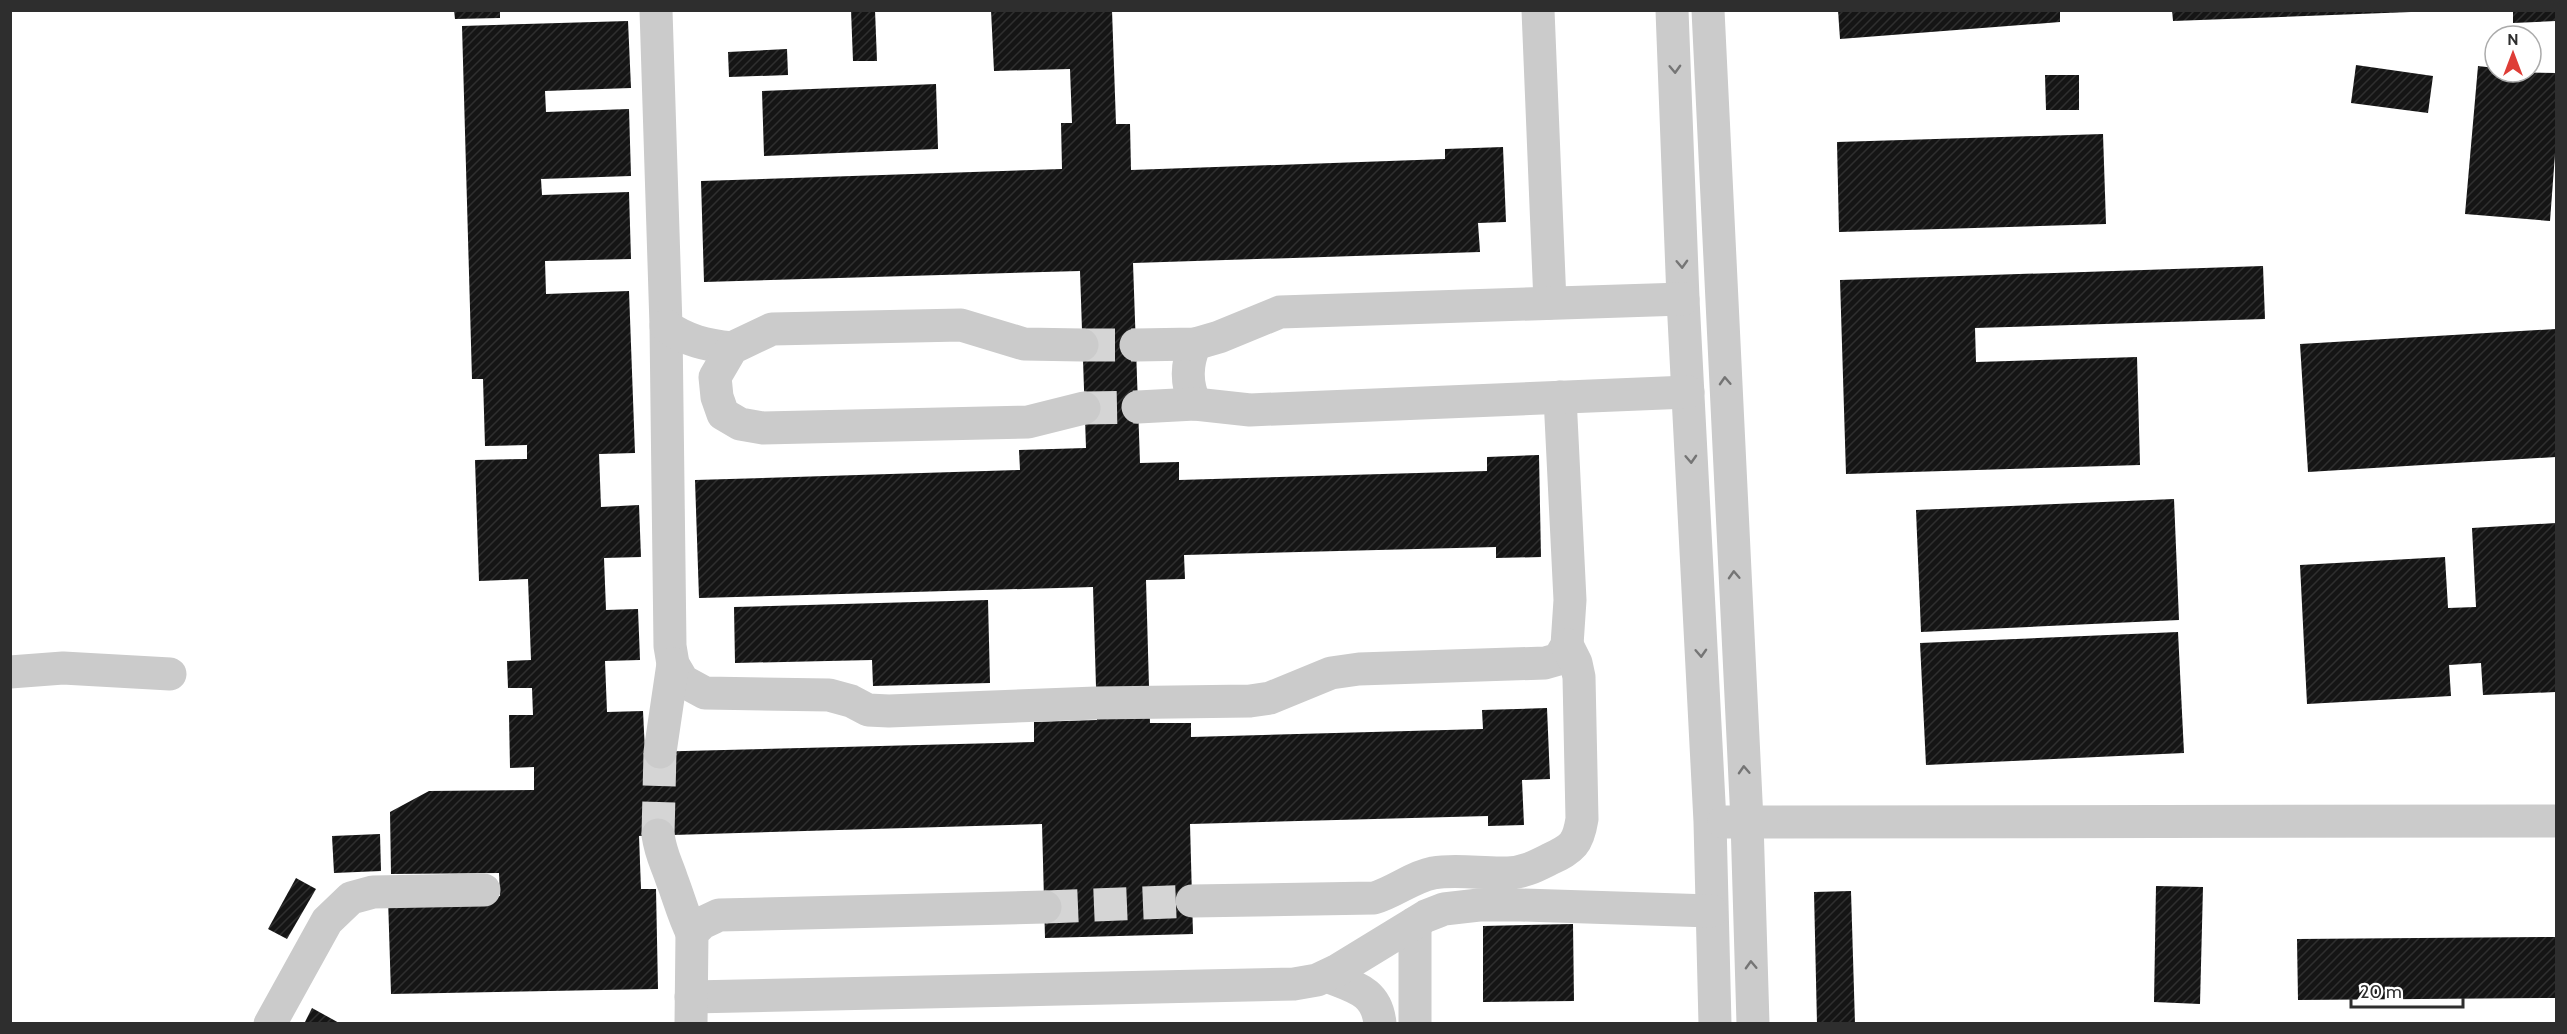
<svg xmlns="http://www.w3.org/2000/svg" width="2567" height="1034" font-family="Cabin,sans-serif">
<defs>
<pattern id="building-hatch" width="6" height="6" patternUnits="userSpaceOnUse" patternTransform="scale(1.5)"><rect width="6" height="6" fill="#151515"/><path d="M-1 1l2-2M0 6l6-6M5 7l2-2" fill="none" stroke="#2f2f2f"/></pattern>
</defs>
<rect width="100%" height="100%" fill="#fff"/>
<g fill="url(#building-hatch)">
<path d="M454,10H500V18L455,19Z"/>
<path d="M851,10H875L877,61H853Z"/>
<path d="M991,10H1112L1116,124H1130L1131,170L1445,159V149L1503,147L1506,222L1478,223L1480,252L1133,263L1140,463L1179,462V480L1487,471V457L1539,455L1541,557L1496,558V547L1184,555L1185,579L1146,580L1150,723H1191V737L1483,729L1482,710L1547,708L1550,779L1522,780L1524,825L1488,826V816L1190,824L1193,934L1045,938L1042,824L639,836L641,889H656L658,989L391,994L388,898L500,896L499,873L391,874L390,812L429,791L534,790V767L510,768L509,715H533L532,688H508L507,661L531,660L528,579L479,581L475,460L527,459V445L485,446L483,379H472L462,26L628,21L631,88L545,91L546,112L629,109L631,176L541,179L542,195L629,192L631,259L545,261L546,294L629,291L635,453L599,454L601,507L639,505L641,557L604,558L606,610L638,609L640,660L605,661L607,712L643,711L645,752L1034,742V722L1097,720L1093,587L699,598L695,480L1020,470L1019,450L1086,448L1080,271L704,282L701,181L1062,169L1061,123H1072L1070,69L994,71Z"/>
<path d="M1838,10H2060V22L1840,39Z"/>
<path d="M2172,10H2411V12L2173,21Z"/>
<path d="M2513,10H2556V21L2513,23Z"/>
<path d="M787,49L788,75L729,77L728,52Z"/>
<path d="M2356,65L2433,76L2428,113L2351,103Z"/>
<path d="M2478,66L2495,68V72L2556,73V141L2550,221L2465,214Z"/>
<path d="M2045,75H2079V110H2046Z"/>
<path d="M936,84L938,149L764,156L762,91Z"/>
<path d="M2103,134L2106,224L1839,232L1837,142Z"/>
<path d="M2263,266L2265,319L1975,328L1976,362L2137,357L2140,465L1846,474L1840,280Z"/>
<path d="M2556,329V457L2308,472L2300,344Z"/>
<path d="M2174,499L2179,620L1921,632L1916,510Z"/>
<path d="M2556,523V692L2483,695L2481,663L2449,665L2451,696L2307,704L2300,565L2445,557L2448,608L2476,607L2472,528Z"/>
<path d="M988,600L990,683L873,686L872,660L735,663L734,607Z"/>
<path d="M2178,632L2184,753L1926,765L1920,643Z"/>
<path d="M380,834L381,871L334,873L332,836Z"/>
<path d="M296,878L316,889L287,939L268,929Z"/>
<path d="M2156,886L2203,887L2200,1004L2154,1002Z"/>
<path d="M1851,891L1855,1024H1817L1814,892Z"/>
<path d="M1573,924L1574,1001L1483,1002V926Z"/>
<path d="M2556,937V998L2298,1000L2297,939Z"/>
<path d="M312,1008L341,1024H304Z"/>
</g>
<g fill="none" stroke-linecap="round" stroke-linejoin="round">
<g stroke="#d5d5d5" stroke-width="33" stroke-dasharray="33 16" stroke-linecap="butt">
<path d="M1082,345H1136"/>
<path d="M1084,408L1138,407"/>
<path d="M658,835L660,752"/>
<path d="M1045,907L1192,901"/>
</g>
<g stroke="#cbcbcb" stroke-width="33">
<path d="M656,10L666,326L670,646L673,664L683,681L705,693L829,695L851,701L868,710L889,711L1096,703L1250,701L1270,698L1331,673L1359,669L1545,663L1559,659L1567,645L1570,600L1560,397"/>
<path d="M1538,10L1550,303"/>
<path d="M1672,10L1683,299L1710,822L1715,1024"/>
<path d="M1708,10L1747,821L1753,1024"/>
<path d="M666,326C687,341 706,345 732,348"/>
<path d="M1195,344C1186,365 1186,383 1195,404"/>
<path d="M1082,345L1024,344L961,325L772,329L732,348L715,377L717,397L723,414L740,424L763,428L1028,422L1084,408"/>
<path d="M1136,345L1195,344L1219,337L1280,312L1683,299"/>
<path d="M1138,407L1195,404L1250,410L1688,392"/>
<path d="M10,672L63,668L170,674"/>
<path d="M660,752L673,664"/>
<path d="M1724,822L2556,821"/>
<path d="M658,835C661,855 666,862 672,880C679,898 683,915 692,933"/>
<path d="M1192,901L1374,898C1395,892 1412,877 1433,873C1457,869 1483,874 1507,873C1523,873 1536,866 1550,859C1573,848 1578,844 1582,819L1579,677L1576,663L1567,645"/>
<path d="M1415,923V1024"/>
<path d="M1327,976C1353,987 1377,990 1380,1024"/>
<path d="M691,997L1294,984L1317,980L1336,971L1426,916L1444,909L1479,905H1521L1711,911"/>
<path d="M270,1024L327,921L351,898L373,892L484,890"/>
<path d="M691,1024L692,933L702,923L719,915L1045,907"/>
</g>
</g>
<defs><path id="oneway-chevron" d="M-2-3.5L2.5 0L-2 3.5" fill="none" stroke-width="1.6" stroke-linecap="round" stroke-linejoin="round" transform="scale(1.5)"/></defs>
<g stroke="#757575">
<use href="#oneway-chevron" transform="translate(1675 69) rotate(88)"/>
<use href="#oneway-chevron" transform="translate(1682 264) rotate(88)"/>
<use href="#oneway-chevron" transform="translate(1725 381) rotate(-93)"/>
<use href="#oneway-chevron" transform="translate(1691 459) rotate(87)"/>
<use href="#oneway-chevron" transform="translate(1734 575) rotate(-93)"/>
<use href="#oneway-chevron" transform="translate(1701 653) rotate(87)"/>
<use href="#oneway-chevron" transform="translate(1744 770) rotate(-93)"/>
<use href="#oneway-chevron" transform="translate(1751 965) rotate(-92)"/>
</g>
<rect width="2567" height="1034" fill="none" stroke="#2e2e2e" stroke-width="24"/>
<g transform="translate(2513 54)"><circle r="28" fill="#ffffff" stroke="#ababab" stroke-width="1.5"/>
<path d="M0-4.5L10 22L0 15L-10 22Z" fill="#de3d37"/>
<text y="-9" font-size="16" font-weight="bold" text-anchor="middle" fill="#2e2e2e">N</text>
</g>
<path d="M2351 998v9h112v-9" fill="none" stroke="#2e2e2e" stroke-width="3"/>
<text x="2360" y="998" font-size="18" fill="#2e2e2e" stroke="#ffffff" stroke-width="4.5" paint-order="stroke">20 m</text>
</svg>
